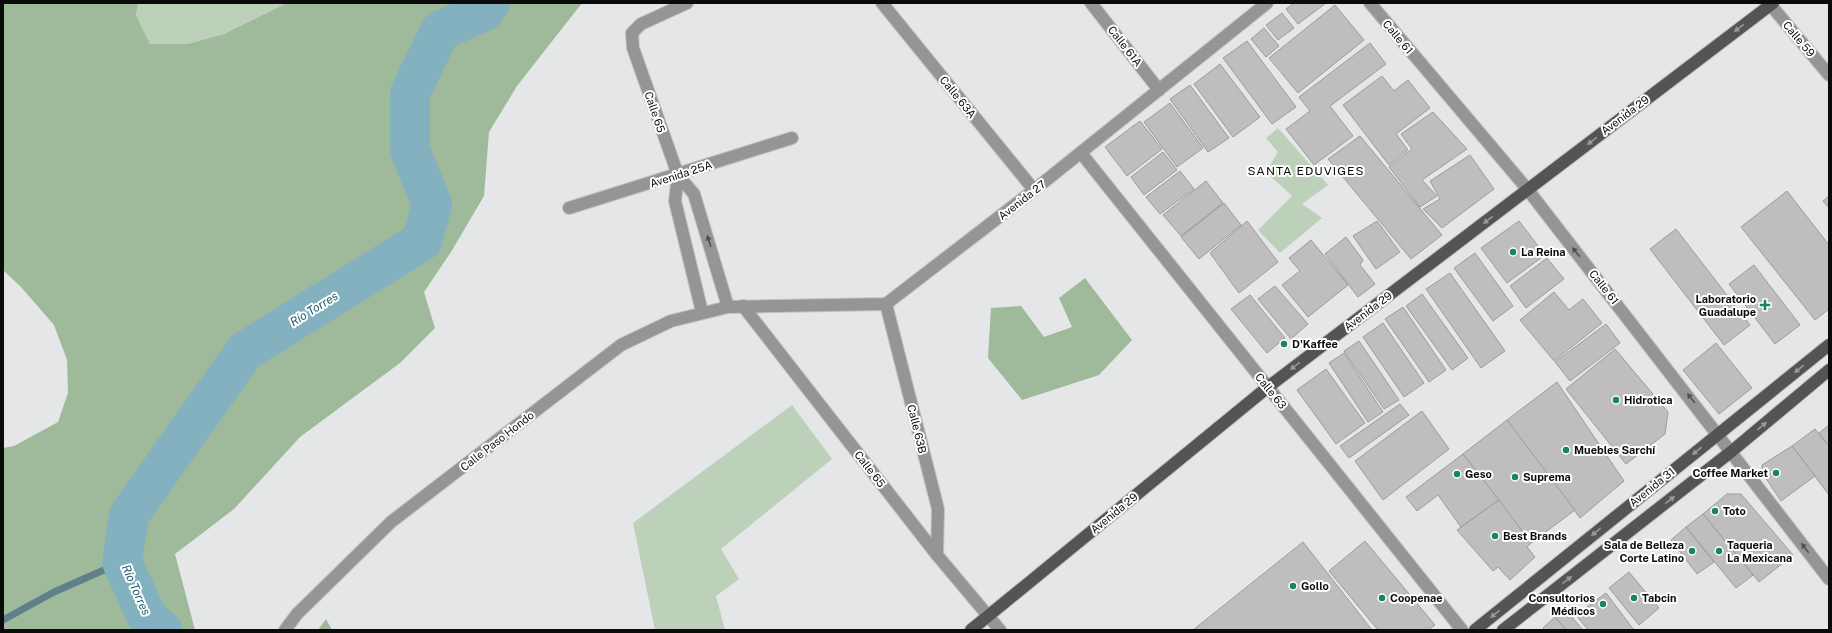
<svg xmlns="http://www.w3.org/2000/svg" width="1832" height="633" font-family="'Public Sans',sans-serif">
<rect width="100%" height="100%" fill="#e5e6e7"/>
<g fill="#bdd0ba">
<path d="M138,3H287L224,34L187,44H150L136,15Z"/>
<path d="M1278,128L1328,185L1302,204L1322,218L1280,253L1258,230L1292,196L1266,172L1278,152L1266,138Z"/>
<path d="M792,405L832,459L721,549L739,579L716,596L725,630H655L633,523Z"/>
</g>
<g fill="#9fba9a">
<path d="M3,3H138L136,15L150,44H187L224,34L287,3H582L517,86L489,132L484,196L451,252L424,292L435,328L400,363L300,437L234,509L175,554L195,630H3V448L14,446L58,422L68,393L67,360L54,325L21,287L3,270Z"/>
<path d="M1085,278L1132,340L1099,375L1022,400L988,358L991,308L1021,306L1044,337L1072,327L1059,298Z"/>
<path d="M326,619L332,630H318Z"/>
</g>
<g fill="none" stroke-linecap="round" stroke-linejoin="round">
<path stroke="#5f7f8a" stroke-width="7" d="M3,620L54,592L122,562"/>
<path stroke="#83b1c0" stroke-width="40" d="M162,630L147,617L122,562L129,515L245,351L422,241L432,204L410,151V93L440,31L484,11L490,3"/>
</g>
<g fill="#bfbebd" stroke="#9d9c9b">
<path d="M1294,3H1326L1298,24L1286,9Z"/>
<path d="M1335,5L1364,40L1298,93L1269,58Z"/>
<path d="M1282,13L1294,28L1278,40L1266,25Z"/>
<path d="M1264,28L1279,46L1266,57L1251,39Z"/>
<path d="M1247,41L1296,107L1272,124L1223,58Z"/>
<path d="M1370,43L1386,64L1330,106L1353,136L1314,165L1286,129L1310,111L1299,97Z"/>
<path d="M1220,64L1260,117L1233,137L1194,84Z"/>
<path d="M1382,76L1394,91L1408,80L1430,108L1396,134L1408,150L1389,165L1343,105Z"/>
<path d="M1190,85L1229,138L1208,152L1170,99Z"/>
<path d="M1170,103L1203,148L1177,167L1144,122Z"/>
<path d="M1433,112L1467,149L1422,180L1437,196L1420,207L1389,167L1412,149L1401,134Z"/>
<path d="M1140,121L1162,149L1127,176L1105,147Z"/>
<path d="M1360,136L1442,235L1411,259L1328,159Z"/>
<path d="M1163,152L1177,170L1144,195L1131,177Z"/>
<path d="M1470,155L1494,189L1442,228L1423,209L1440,199L1430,181Z"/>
<path d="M1180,171L1194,189L1160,214L1146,197Z"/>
<path d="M1206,181L1223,203L1181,236L1163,215Z"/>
<path d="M1787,191L1829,245V309L1815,320L1741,227Z"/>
<path d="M1829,196V208L1823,201Z"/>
<path d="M1224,203L1241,225L1199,259L1181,237Z"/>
<path d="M1247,221L1278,262L1239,293L1210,253Z"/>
<path d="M1377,221L1400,252L1376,269L1353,236Z"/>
<path d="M1519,221L1545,255L1507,283L1481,248Z"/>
<path d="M1676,229L1750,325L1724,345L1650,249Z"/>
<path d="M1346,237L1363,260L1360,265L1375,284L1358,297L1325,254Z"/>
<path d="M1311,240L1348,285L1308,317L1282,285L1300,271L1289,258Z"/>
<path d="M1475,253L1513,306L1493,321L1454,268Z"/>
<path d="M1547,258L1564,279L1526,308L1510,286Z"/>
<path d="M1754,265L1800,325L1775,344L1729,284Z"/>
<path d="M1450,273L1505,351L1481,368L1426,289Z"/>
<path d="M1275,286L1308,324L1291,339L1258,299Z"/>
<path d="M1554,292L1569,310L1583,299L1602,323L1554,361L1520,320Z"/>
<path d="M1422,294L1468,358L1452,370L1406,306Z"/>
<path d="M1250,295L1285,338L1267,353L1231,309Z"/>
<path d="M1403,307L1446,370L1429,382L1385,319Z"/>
<path d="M1383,323L1424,383L1404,397L1363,337Z"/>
<path d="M1606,324L1620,343L1570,381L1555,362Z"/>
<path d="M1359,341L1399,400L1384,409L1344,351Z"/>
<path d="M1716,343L1752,388L1719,414L1683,370Z"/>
<path d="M1615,349L1668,412L1665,434L1626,464L1566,389Z"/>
<path d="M1344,353L1383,412L1368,422L1329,363Z"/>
<path d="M1326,369L1365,423L1336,444L1297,390Z"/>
<path d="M1557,382L1624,481L1580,518L1507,420Z"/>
<path d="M1400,404L1409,415L1349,458L1340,446Z"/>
<path d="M1422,411L1449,449L1383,500L1355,461Z"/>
<path d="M1507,420L1575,510L1531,543L1463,454Z"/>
<path d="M1829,425V446L1819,433Z"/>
<path d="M1815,429L1829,446V495L1792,446Z"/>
<path d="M1792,446L1815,476L1781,501L1763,474L1762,465Z"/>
<path d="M1463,454L1499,500L1461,527L1438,495L1417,511L1406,497Z"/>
<path d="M1727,494H1741L1793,555L1759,582L1703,514Z"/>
<path d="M1499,500L1531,543L1527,547L1535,557L1510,580L1498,567L1493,571L1457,530Z"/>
<path d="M1703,514L1753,575L1736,588L1686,527Z"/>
<path d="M1686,527L1714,562L1697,574L1671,540Z"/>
<path d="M1365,541L1435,625L1428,630H1378L1329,571Z"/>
<path d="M1303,542L1372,630H1193Z"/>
<path d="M1629,572L1659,608L1639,625L1609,588Z"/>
<path d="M1606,593L1634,630H1588L1576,615Z"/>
<path d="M1565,609L1583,630H1566L1555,617Z"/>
<path d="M1555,617L1566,630H1545L1543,628Z"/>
</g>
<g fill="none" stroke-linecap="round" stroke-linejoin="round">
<defs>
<g id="minor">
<path d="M687,3L641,24L632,33L633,48L678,175L694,194L728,307"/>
<path d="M882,3L1034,190"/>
<path d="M1091,3L1159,90"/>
<path d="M1370,3L1528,190L1829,579"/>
<path d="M1769,3L1829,75"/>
<path d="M1081,153L1462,630"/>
<path d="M678,175L675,201L702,312"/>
<path d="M569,208L792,138"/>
<path d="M886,304L938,509L937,555"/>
<path d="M743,306L937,555L1000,630"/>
<path d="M285,630L297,614L391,522L621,345L671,321L728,307L886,304L1034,190L1267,3"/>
</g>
<g id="major">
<path d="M971,630L1268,387L1773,3"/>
<path d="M1475,630L1829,345"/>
<path d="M1503,630L1732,451L1829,370"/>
</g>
</defs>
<use href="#minor" stroke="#c2c3c4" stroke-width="14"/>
<use href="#major" stroke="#c2c3c4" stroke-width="14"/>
<use href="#minor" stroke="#959595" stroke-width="12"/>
<use href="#major" stroke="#545453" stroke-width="12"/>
</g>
<defs><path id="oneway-solid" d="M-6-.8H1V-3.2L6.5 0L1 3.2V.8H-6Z"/></defs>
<g fill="#989898">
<use href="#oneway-solid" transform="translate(1739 28) rotate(143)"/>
<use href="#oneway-solid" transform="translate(1592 141) rotate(143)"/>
<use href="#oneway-solid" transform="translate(1488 220) rotate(143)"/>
<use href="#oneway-solid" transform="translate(1295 366) rotate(143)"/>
<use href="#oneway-solid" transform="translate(1799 369) rotate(141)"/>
<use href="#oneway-solid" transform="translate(1762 426) rotate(-40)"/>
<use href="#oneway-solid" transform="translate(1697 451) rotate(141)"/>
<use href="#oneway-solid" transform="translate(1670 500) rotate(-38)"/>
<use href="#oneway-solid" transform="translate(1596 532) rotate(141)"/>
<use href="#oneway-solid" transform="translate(1567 580) rotate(-38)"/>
<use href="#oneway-solid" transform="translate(1495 614) rotate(141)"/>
</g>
<g fill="#505050">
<use href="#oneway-solid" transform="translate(709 241) rotate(-108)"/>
<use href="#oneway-solid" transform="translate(1576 252) rotate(-128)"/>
<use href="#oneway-solid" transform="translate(1691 398) rotate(-128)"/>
<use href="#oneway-solid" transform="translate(1805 548) rotate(-127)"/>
</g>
<g fill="#178462" stroke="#fff" stroke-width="1.5">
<circle cx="1513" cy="252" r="4"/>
<path d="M1763 299h4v4h4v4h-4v4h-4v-4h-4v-4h4z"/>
<circle cx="1284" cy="344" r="4"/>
<circle cx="1616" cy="400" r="4"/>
<circle cx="1566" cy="450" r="4"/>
<circle cx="1776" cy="473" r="4"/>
<circle cx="1457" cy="474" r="4"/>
<circle cx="1515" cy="477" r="4"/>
<circle cx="1715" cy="511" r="4"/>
<circle cx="1495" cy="536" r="4"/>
<circle cx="1692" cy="551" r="4"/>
<circle cx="1719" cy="551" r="4"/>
<circle cx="1293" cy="586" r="4"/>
<circle cx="1382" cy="598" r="4"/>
<circle cx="1634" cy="598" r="4"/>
<circle cx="1603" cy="604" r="4"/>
</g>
<g text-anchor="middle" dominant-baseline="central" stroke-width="4" stroke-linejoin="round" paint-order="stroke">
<g font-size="11" fill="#0b0b0c" stroke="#fff">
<text transform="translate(1398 37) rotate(50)">Calle 61</text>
<text transform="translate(1799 39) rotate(50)">Calle 59</text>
<text transform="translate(1125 46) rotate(52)">Calle 61A</text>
<text transform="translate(958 97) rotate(51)">Calle 63A</text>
<text transform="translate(655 112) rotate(71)">Calle 65</text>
<text transform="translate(1625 115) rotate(-37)">Avenida 29</text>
<text transform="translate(681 174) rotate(-18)">Avenida 25A</text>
<text transform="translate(1022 200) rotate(-38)">Avenida 27</text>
<text transform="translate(1604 287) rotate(52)">Calle 61</text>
<text transform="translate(1368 311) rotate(-37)">Avenida 29</text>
<text transform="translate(1271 391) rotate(51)">Calle 63</text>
<text transform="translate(917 429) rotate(76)">Calle 63B</text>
<text transform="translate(497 441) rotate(-38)">Calle Paso Hondo</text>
<text transform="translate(870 469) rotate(52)">Calle 65</text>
<text transform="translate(1652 487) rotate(-39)">Avenida 31</text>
<text transform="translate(1114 513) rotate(-39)">Avenida 29</text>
</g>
<g font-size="11" font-weight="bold" fill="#0b0b0c" stroke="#fff" text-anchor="start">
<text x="1521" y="252">La Reina</text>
<text x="1756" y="299" text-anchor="end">Laboratorio<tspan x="1756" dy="13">Guadalupe</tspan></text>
<text x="1292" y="344">D'Kaffee</text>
<text x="1624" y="400">Hidrotica</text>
<text x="1574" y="450">Muebles Sarchí</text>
<text x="1768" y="473" text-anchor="end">Coffee Market</text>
<text x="1465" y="474">Geso</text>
<text x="1523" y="477">Suprema</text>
<text x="1723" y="511">Toto</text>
<text x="1503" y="536">Best Brands</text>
<text x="1684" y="545" text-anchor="end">Sala de Belleza<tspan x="1684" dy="13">Corte Latino</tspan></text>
<text x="1727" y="545">Taqueria<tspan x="1727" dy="13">La Mexicana</tspan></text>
<text x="1301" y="586">Gollo</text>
<text x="1390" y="598">Coopenae</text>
<text x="1595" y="598" text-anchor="end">Consultorios<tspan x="1595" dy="13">Médicos</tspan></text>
<text x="1642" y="598">Tabcin</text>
</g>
<g font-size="12" letter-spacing="1" fill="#0b0b0c" stroke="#fff">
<text x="1306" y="171">SANTA EDUVIGES</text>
</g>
<g font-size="12" font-style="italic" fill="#1f5c6d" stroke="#fff">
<text transform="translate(314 309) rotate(-32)">Río Torres</text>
<text transform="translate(136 590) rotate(66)">Río Torres</text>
</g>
</g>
<rect width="1832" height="633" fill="none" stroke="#0b0b0c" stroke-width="8"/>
</svg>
